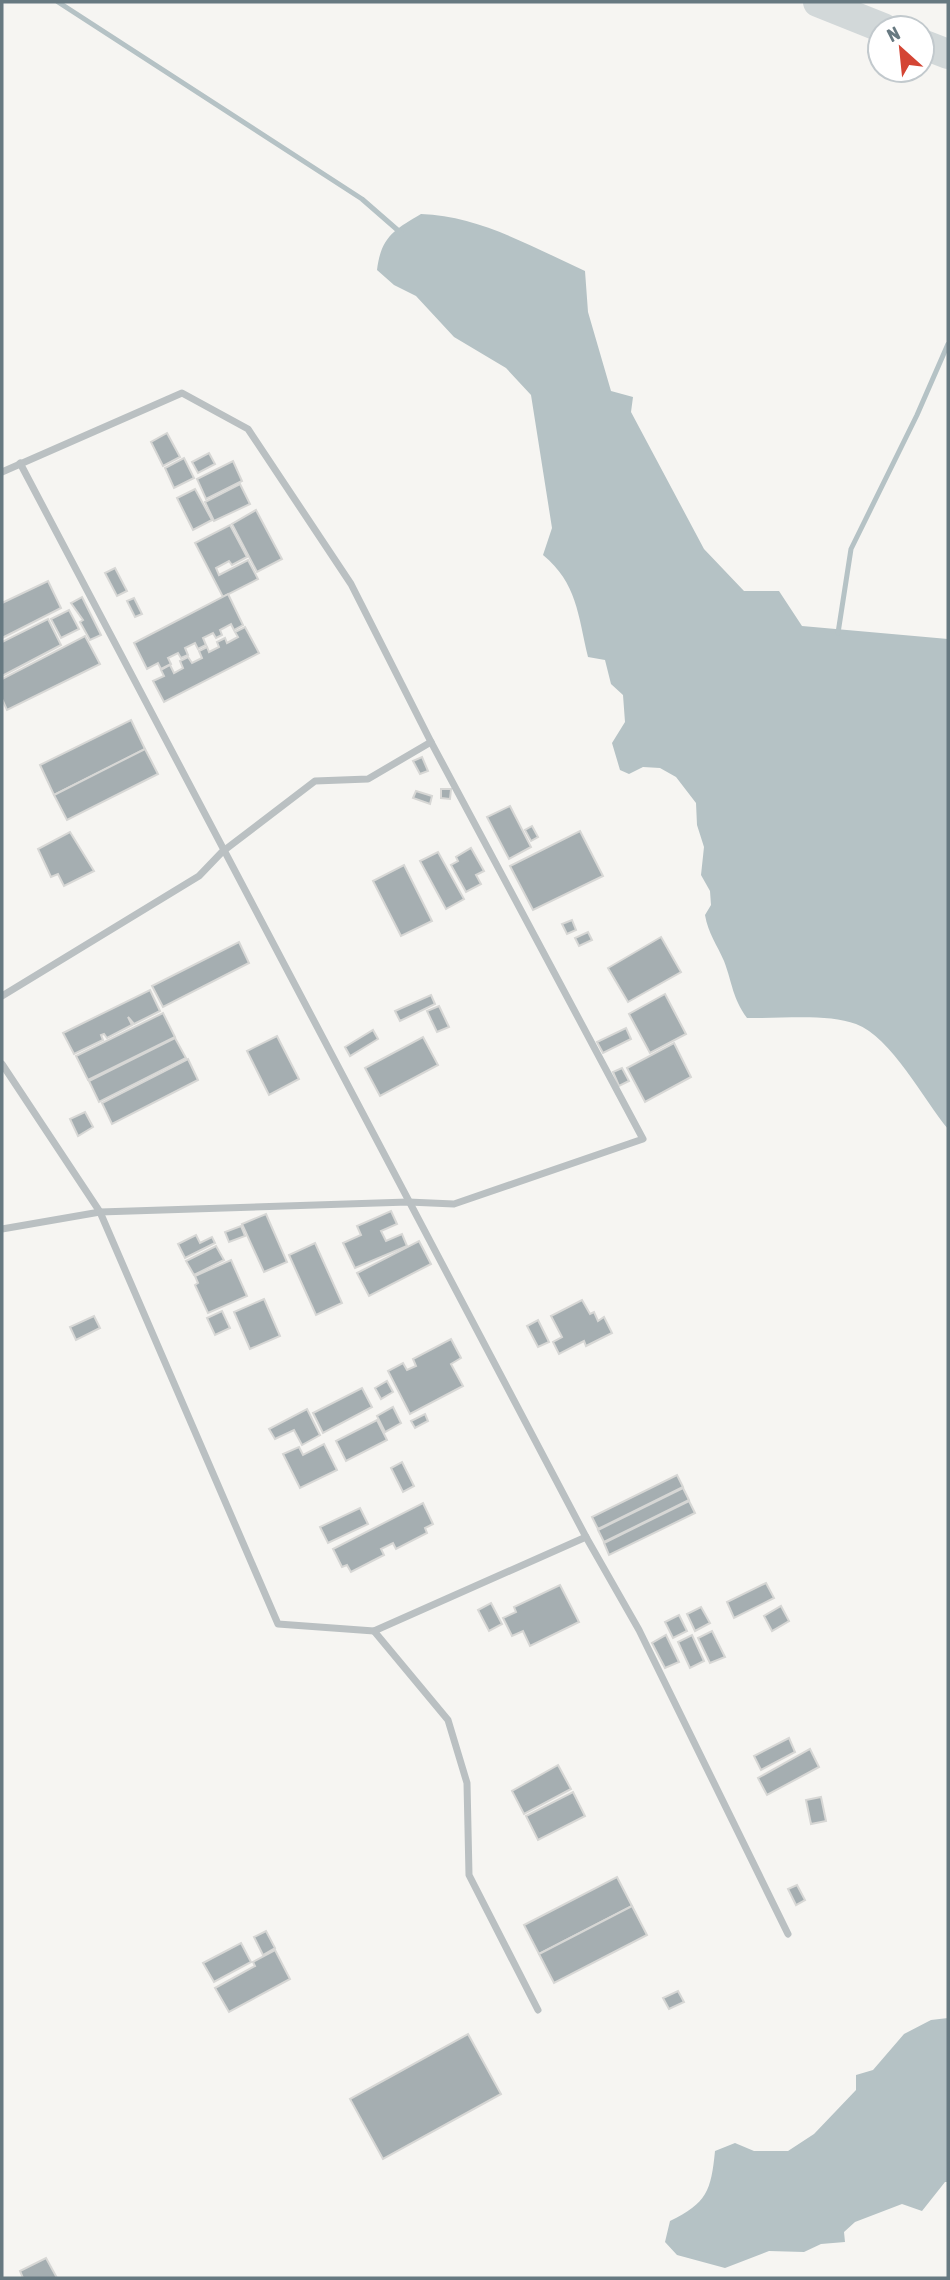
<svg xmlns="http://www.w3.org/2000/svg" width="950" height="2280" font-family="'Asap Condensed',sans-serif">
<rect width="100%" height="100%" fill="#f6f5f2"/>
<g fill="#b5c2c5">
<path d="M421,214C480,216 532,247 585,271L588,312L611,391L633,397L631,412L704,549L744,591H779L802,626L948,639V1129C924,1100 891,1037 856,1024C827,1013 778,1019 747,1018C732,997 733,985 724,961C717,945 708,933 705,915L711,905L710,891L701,875L704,847L697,825L696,803L676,777L660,768L643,767L629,774L620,770L612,743L625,722L623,695L611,684L605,660L588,657C578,615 577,583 543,555L552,528L531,395L506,368L454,337L416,296L394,285L377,270C381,237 394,230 421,214Z"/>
<path d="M948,2018V2182H945L922,2211L902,2204L855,2222L844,2232L845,2242L821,2244L804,2252L769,2251L725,2268L677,2255L665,2242L670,2221C707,2203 711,2191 715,2151L735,2143L754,2151H788L814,2134L856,2090V2075L873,2070L904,2034L931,2020Z"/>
</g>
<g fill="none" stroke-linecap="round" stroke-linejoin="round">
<g stroke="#b5c2c5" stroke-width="5">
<path d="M58,2L362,199L401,233"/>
<path d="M838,633L851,549L917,415L948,344"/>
</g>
</g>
<g fill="#a5aeb1" stroke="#d7d7d5" stroke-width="2">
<path d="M167,433L180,457L163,466L151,442Z"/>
<path d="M209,453L215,464L198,473L192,462Z"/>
<path d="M184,458L194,478L174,488L165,468Z"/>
<path d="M233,461L242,481L206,499L197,479Z"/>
<path d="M240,484L250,504L214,521L205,502Z"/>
<path d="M195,489L212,520L193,530L177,498Z"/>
<path d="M256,510L282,559L257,572L232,524Z"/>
<path d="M230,525L247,557L232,565L229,561L216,568L219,575L248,560L258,579L223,597L195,543Z"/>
<path d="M115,568L127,591L117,596L105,573Z"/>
<path d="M48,581L61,608L2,638V603Z"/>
<path d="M228,594L243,625L234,630L231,624L220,630L222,635L216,638L213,633L203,638L206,645L198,649L195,643L185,648L188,655L181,658L178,653L168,658L171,664L161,669L158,663L147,669L134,643Z"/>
<path d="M82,597L101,635L90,640L80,622L83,620L71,603Z"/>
<path d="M134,598L142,614L135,617L127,601Z"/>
<path d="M69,610L79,629L61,638L51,619Z"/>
<path d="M48,619L61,645L2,676V642Z"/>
<path d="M245,627L259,653L164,702L153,681L164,676L161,670L170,665L174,673L183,668L180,661L188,657L192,663L202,658L199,651L207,647L209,652L219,647L217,642L225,638L227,643L238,637L235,632Z"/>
<path d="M85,636L100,664L7,710L2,699V679Z"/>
<path d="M131,720L145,749L54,795L40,765Z"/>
<path d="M145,749L158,774L67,820L54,795Z"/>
<path d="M422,757L428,771L420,774L413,761Z"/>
<path d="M441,789H451L450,799L441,798Z"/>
<path d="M416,791L432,796L430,804L413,798Z"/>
<path d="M510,806L531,847L509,859L487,817Z"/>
<path d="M532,826L538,837L531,841L525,830Z"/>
<path d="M580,831L603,876L533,910L510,866Z"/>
<path d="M70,832L94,871L64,886L58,874L51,877L38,849Z"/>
<path d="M471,848L484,871L476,875L481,884L466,892L451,865L458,861L456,857Z"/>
<path d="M438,852L464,899L446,909L420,861Z"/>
<path d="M404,865L432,921L401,936L373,881Z"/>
<path d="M572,920L576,930L567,934L562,924Z"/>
<path d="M588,932L592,940L579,946L575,938Z"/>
<path d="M661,937L681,972L628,1002L608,968Z"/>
<path d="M239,942L249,963L163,1007L152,986Z"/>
<path d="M150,990L160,1011L134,1024L128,1017L132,1025L107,1038L104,1034L101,1035L103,1040L74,1054L63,1033Z"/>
<path d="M665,994L686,1034L650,1053L629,1014Z"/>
<path d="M431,995L435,1004L400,1021L395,1011Z"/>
<path d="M439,1006L449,1027L437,1032L427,1011Z"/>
<path d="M163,1013L175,1037L88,1080L76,1056Z"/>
<path d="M626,1028L631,1039L603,1053L597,1042Z"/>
<path d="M373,1030L378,1039L350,1056L345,1047Z"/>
<path d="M277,1036L299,1079L269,1095L247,1051Z"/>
<path d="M423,1037L438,1065L380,1096L365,1068Z"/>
<path d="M175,1038L186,1058L99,1102L89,1081Z"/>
<path d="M674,1043L691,1077L645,1102L627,1068Z"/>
<path d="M188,1059L198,1080L112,1124L102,1103Z"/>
<path d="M622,1068L629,1081L619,1086L613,1072Z"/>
<path d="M85,1112L93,1127L78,1136L70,1119Z"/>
<path d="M391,1211L397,1224L381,1231L386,1241L402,1234L407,1246L355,1268L343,1243L361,1235L357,1226Z"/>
<path d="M266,1214L287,1262L264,1272L242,1224Z"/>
<path d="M241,1226L245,1236L229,1242L225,1232Z"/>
<path d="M196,1235L200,1243L212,1237L215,1243L185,1258L178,1244Z"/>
<path d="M419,1241L431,1264L369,1296L357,1273Z"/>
<path d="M315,1243L342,1303L316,1315L289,1255Z"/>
<path d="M216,1246L224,1260L194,1275L186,1261Z"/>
<path d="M231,1260L247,1296L208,1313L195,1285L198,1283L195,1276Z"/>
<path d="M264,1299L280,1336L250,1349L234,1312Z"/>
<path d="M582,1300L590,1314L594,1312L598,1321L604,1317L612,1333L586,1346L584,1341L559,1354L553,1342L562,1337L551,1316Z"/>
<path d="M222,1311L230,1328L215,1335L207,1318Z"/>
<path d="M94,1316L100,1328L76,1340L70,1327Z"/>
<path d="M538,1320L549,1342L538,1347L527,1326Z"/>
<path d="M451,1339L461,1358L451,1364L463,1386L410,1414L388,1371L403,1363L407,1370L416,1366L413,1359Z"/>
<path d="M387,1381L393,1392L381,1399L375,1388Z"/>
<path d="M362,1388L372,1407L323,1433L313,1413Z"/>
<path d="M393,1407L401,1423L385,1432L377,1416Z"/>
<path d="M307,1409L320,1435L302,1445L294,1430L275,1439L269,1429Z"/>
<path d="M425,1414L428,1421L415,1428L411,1421Z"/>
<path d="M377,1420L387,1440L346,1461L336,1441Z"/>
<path d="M324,1444L337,1470L300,1488L283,1454L299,1447L303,1455Z"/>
<path d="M402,1462L414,1486L403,1492L391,1468Z"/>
<path d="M677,1475L683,1487L598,1529L592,1517Z"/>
<path d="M683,1488L689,1500L604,1542L598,1530Z"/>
<path d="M689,1501L695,1513L609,1555L604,1543Z"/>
<path d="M423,1503L433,1524L425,1528L427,1533L396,1549L393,1543L381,1549L384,1555L351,1572L347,1565L342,1567L333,1549Z"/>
<path d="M360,1508L368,1524L328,1543L320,1527Z"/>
<path d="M766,1583L774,1598L734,1618L727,1602Z"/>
<path d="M560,1585L579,1622L530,1646L523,1631L512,1636L503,1618L516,1612L514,1607Z"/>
<path d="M491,1603L502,1624L489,1631L478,1610Z"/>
<path d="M781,1606L789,1621L772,1631L764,1616Z"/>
<path d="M701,1607L710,1623L695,1631L687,1614Z"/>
<path d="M679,1615L687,1631L673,1638L665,1622Z"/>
<path d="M712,1631L725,1657L710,1663L698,1638Z"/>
<path d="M666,1635L679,1662L665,1668L652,1643Z"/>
<path d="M692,1635L704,1661L690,1668L678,1642Z"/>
<path d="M789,1738L795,1752L761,1770L754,1756Z"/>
<path d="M810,1749L819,1767L767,1795L758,1778Z"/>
<path d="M558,1765L571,1789L524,1814L512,1791Z"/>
<path d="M573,1792L585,1816L538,1840L526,1816Z"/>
<path d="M821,1797L826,1821L811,1824L806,1800Z"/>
<path d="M617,1877L632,1906L539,1954L524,1925Z"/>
<path d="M797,1885L805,1900L796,1905L788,1889Z"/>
<path d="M632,1906L647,1935L554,1983L539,1954Z"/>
<path d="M266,1931L275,1948L263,1955L254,1937Z"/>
<path d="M241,1943L251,1962L214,1982L203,1963Z"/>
<path d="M275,1950L290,1979L229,2012L215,1988L255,1966L253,1962Z"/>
<path d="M678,1991L684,2002L669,2009L663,1998Z"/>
<path d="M468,2034L501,2094L383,2159L350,2099Z"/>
<path d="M46,2258L57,2278H23L20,2271Z"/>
</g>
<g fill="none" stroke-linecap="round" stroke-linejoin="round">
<g stroke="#bac0c2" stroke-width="7">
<path d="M20,463L586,1537L639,1630L788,1934"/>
<path d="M2,472L182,393L248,429L351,584L431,742L643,1139L454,1204L408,1202L100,1212L2,1229"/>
<path d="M2,996L199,876L222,852L315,781L368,779L431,742"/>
<path d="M2,1064L100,1212L278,1624L374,1631L448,1720L467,1783L469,1875L538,2010"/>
<path d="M374,1631L586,1537"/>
</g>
<g stroke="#d2d8d9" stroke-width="30">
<path d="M818,2L883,28"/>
<path d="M922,44L948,54"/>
</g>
</g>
<rect width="950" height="2280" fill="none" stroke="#677981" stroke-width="7"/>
<g transform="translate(901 49) rotate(333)"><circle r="33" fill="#ffffff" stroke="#c2c9cd" stroke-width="2"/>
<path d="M0-5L12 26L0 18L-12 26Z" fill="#d44534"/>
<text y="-10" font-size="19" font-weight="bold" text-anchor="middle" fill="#677981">N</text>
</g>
</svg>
